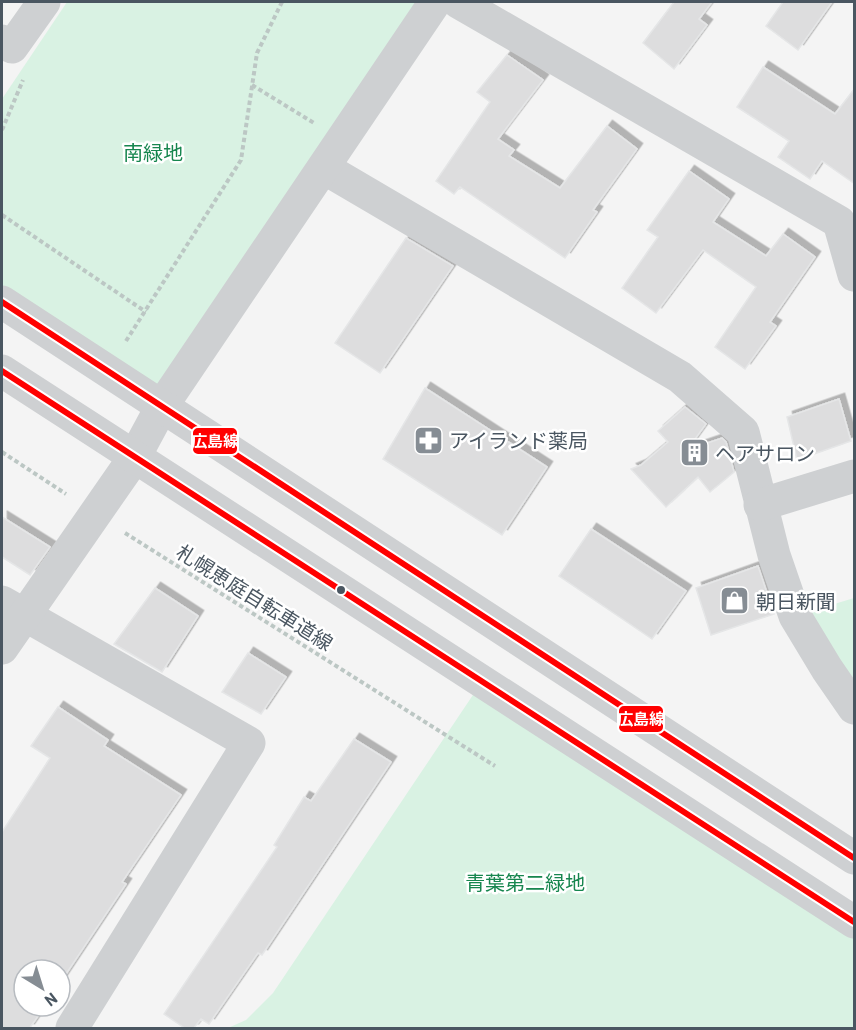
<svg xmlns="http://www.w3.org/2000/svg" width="856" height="1030" font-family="Barlow,'Noto Sans JP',sans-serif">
<defs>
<filter id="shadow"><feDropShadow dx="5.5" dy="-5.5" stdDeviation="0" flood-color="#0004"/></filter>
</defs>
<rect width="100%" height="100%" fill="#f4f4f4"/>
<g fill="#d9f2e3">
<path d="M67,2H435L162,406L2,286V99Z"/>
<path d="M854,598V708L795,616Z"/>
<path d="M483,680L854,922V1028H228L246,1020L273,993Z"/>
</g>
<g fill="#ddddde" stroke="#e5e6e7" stroke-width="1.5" filter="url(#shadow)">
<path d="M674,2H712L699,19L707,25L674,69L643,43Z"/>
<path d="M783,2H832L798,50L766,26Z"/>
<path d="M507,55L543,80L498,139L514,150L509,156L560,188L607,126L637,149L593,210L597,212L565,258L460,187L454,194L436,181L490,102L477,92Z"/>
<path d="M763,67L835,114L855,88V184L822,161L810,179L778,157L789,141L737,107Z"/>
<path d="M689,171L729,199L713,222L766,256L783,234L815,257L770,322L776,326L745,369L715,347L756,287L703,250L656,313L622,288L658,237L647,230Z"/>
<path d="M406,238L453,266L380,373L335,343Z"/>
<path d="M425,388L547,467L502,535L383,459Z"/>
<path d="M839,399L851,441L797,460L787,417Z"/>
<path d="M685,407L706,424L687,450L722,438L726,442L734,472L710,492L698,477L666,507L631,469L641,465L668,442L658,431Z"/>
<path d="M2,517L50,547L30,575L2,557Z"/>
<path d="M591,529L686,591L652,639L559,576Z"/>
<path d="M758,566L774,614L711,635L696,588Z"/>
<path d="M155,588L198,616L162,672L114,644Z"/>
<path d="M248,653L286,677L261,714L222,692Z"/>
<path d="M58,707L108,740L104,746L181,795L122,882L126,884L60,983V970H24V1006H45L29,1029H2V832L50,758L31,746Z"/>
<path d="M354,739L391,762L262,955L258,953L209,1024L201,1019L193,1029H186L164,1014L277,847L274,845L304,797L311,801Z"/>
</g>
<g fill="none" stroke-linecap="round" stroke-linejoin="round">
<g stroke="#bcc7c4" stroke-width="4" stroke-dasharray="4.5 3" stroke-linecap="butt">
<path d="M252,85L314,123"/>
<path d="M2,130L23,80"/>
<path d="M2,215L146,312"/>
<path d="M126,341L241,160L257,53L282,2"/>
<path d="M2,452L66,494"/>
<path d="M125,533L495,766"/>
</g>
<g stroke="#ced0d2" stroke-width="33">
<path d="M458,2L839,222L854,275"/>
<path d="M2,41L12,47L44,2"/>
<path d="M324,168L680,377L743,432L774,555L795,616L827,669L854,708"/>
<path d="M760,505L854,476"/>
<path d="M2,602L249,743L72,1028"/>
<path d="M2,648L134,458L162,406L435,2"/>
</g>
<g stroke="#ced0d2" stroke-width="33">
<path d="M2,302L854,858"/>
<path d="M2,371L854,922"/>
</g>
<defs>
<g id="bus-1">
<path d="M2,302L854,858"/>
<path d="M2,371L854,922"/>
</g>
</defs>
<use href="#bus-1" stroke="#fff" stroke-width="10"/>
<use href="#bus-1" stroke="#f00" stroke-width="6"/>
</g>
<defs>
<symbol id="pharmacy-square" viewBox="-11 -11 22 22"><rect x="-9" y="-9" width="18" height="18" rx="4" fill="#868d94" stroke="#fff"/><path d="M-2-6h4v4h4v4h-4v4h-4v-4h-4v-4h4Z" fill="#fff"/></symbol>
<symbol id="building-square" viewBox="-11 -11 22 22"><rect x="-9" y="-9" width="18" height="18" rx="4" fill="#868d94" stroke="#fff"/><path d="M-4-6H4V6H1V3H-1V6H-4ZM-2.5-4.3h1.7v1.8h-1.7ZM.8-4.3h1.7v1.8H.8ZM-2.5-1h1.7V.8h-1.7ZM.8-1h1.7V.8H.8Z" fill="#fff"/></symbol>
<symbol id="shop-square" viewBox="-11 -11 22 22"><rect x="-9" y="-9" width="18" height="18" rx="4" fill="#868d94" stroke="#fff"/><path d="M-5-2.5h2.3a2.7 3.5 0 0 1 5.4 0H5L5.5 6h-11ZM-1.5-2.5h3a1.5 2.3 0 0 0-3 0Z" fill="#fff"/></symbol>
</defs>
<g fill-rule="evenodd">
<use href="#pharmacy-square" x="412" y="424" width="33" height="33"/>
<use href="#building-square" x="678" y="436" width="33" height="33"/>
<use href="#shop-square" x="718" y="584" width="33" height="33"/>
</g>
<circle fill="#4a5661" stroke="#fff" stroke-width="2" cx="341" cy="590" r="5"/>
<g text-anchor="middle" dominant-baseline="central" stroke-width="5" stroke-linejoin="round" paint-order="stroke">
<g font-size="20" fill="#17864f" stroke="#fff">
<text x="153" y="152">南緑地</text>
<text x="525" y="882">青葉第二緑地</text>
</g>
<g font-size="20" fill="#4a5661" stroke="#fff" text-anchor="start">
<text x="449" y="440">アイランド薬局</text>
<text x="715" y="453">ヘアサロン</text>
<text x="756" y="601">朝日新聞</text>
</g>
<g font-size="20" fill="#4a5661" stroke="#fff">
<text transform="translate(255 597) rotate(32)">札幌恵庭自転車道線</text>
</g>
</g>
<g stroke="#fff" stroke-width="2">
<rect x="192" y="427" width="46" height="28" rx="6" fill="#f00"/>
<rect x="618" y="705" width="46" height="28" rx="6" fill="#f00"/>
</g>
<g font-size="16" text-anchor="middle" font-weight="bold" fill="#fff">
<text x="215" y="447">広島線</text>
<text x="641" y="725">広島線</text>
</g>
<rect width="856" height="1030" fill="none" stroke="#4a5661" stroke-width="6"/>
<g transform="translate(42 988) rotate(142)"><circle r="28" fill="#ffffff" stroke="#b7bbc0" stroke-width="1.5"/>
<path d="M0-4.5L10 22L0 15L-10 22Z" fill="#868d94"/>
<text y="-9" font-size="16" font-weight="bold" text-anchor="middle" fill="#4a5661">N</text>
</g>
</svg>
